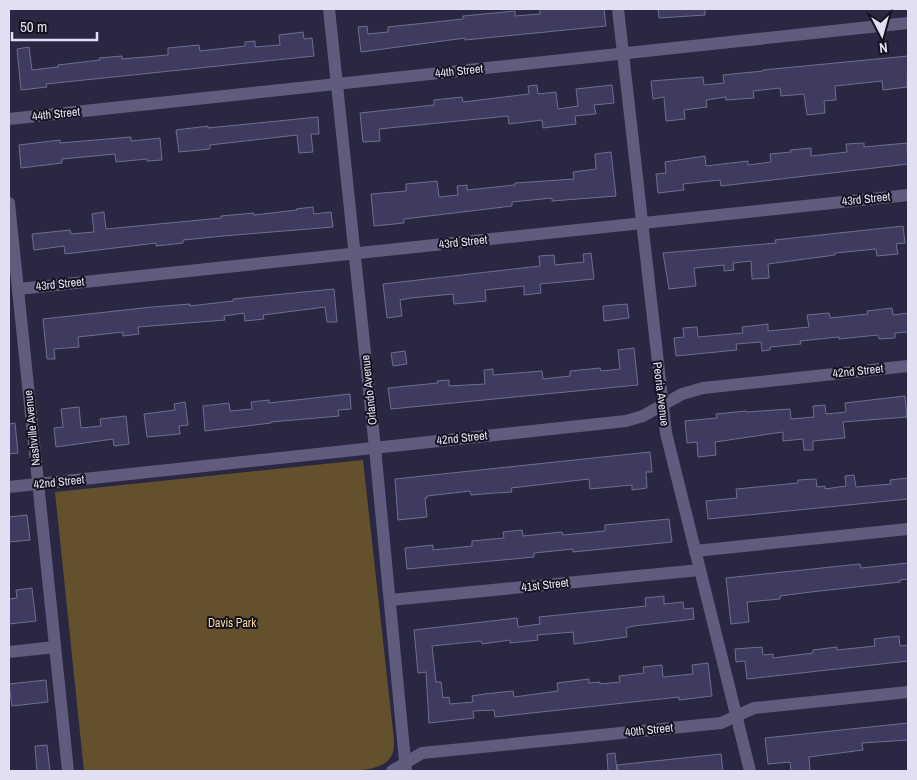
<svg xmlns="http://www.w3.org/2000/svg" width="917" height="780" font-family="'Archivo Narrow',sans-serif">
<rect width="100%" height="100%" fill="#2a2743"/>
<path fill="#62512c" d="M363,460L394,740C394,745 394,751 392,755C383,772 356,770 341,771H84L55,492Z"/>
<g fill="#3f3a60" stroke="#706e8e">
<path d="M540,9H604L606,26L465,40V38L361,52L358,27L367,26L368,34L388,32V27L463,19V16L515,11V16L540,14Z"/>
<path d="M658,9H705V15L659,18Z"/>
<path d="M303,32L304,39L312,38L314,56L46,84L47,87L21,90L17,49L29,47L32,70L58,67V65L100,60L99,58L122,56V59L168,55V48L199,45L200,51L245,46V42L255,41V47L280,45L279,35Z"/>
<path d="M908,56L907,87L883,90L882,81L835,86L836,100L824,101L825,113L807,115L804,94L781,96L780,88L753,91L754,98L726,100V97L706,100L707,107L684,110L685,119L666,121L664,97L653,99L651,81L703,77L704,85L724,83L723,75L763,71V70Z"/>
<path d="M537,85L538,94L556,92L558,109L578,106L576,89L612,85L614,103L594,105L596,114L575,116L576,124L543,128L542,120L509,124L508,116L379,129L380,141L363,142L360,113L434,105V100L462,97L463,102L529,94L528,86Z"/>
<path d="M318,117L319,134H311L313,152L299,153L297,135L210,145V149L179,152L176,130L208,126V128Z"/>
<path d="M131,137V141L160,138L162,160L147,161V159L116,162L115,154L62,159V163L21,168L19,145L60,140V143Z"/>
<path d="M864,143V147L907,143L908,164L721,186L720,180L683,184L684,190L658,193L656,174L666,173L665,162L705,156L706,166L748,161V165L771,162L770,154L791,152L790,150L811,148V156L847,152L846,144Z"/>
<path d="M611,152L616,196L552,201V198L512,202V206L404,219V223L374,226L371,194L406,191V184L437,181L439,197L458,195L457,186L467,185V190L515,185V183L574,179L573,172L596,169L595,154Z"/>
<path d="M313,207L314,214L331,212L333,227L223,236L183,240V243L156,246V243L65,254L64,246L34,250L32,234L70,230L71,234L94,232L92,214L104,212L106,229L221,218V216L254,213V215L297,210L296,209Z"/>
<path d="M903,226L905,243L896,244L898,254L877,256L876,249L835,253V255L768,264L769,278L752,279L751,261L733,263L734,270L724,271V265L694,268L696,286L669,289L663,253L776,243L775,240Z"/>
<path d="M591,253L594,279L540,284L541,293L524,295V286L485,290L486,301L454,304L453,294L411,298L400,300L402,316L387,318L383,284L540,266L539,256L554,255L555,265L584,262L583,254Z"/>
<path d="M334,289L337,322H327L325,307L263,315L264,319L245,321L244,313L224,316L225,320L138,327L139,334L123,336V332L78,337L79,347L54,349L55,359H47L43,319L152,307L190,304V306L233,301V299Z"/>
<path d="M627,304L629,318L604,321L603,306Z"/>
<path d="M892,308L893,315L908,313V332L895,333V338L879,339L878,335L839,339V337L800,341L801,344L770,347V350L762,351L761,342L736,344L737,350L676,356L674,338L684,337L683,328L697,327L698,337L743,333L742,327L768,324V331L809,327L807,315L829,313L830,318L868,314L867,311Z"/>
<path d="M634,348L638,385L391,409L388,388L438,383L437,381L449,380V386L485,384L484,370L493,369V375L542,371L543,379L570,376V371L600,368L601,371L620,369L618,350Z"/>
<path d="M405,351L407,364L393,366L391,353Z"/>
<path d="M350,394L351,409L338,410L339,416L271,422V423L205,431L203,406L229,403L230,411L252,409L251,402L269,400V403Z"/>
<path d="M905,396L907,417L843,422L845,438L813,441V450H804L803,439L783,441V432L715,442L716,455L698,457L697,442L687,443L685,421L717,418L716,414L746,411V412L790,409L791,419L814,417L813,406L825,405L826,414L846,412L845,403Z"/>
<path d="M185,402L188,425L179,426L180,434L147,437L144,414L175,410L174,404Z"/>
<path d="M79,407L81,428L101,426L100,419L126,416L129,444L114,446L113,439L56,447L54,428L63,427L61,409Z"/>
<path d="M15,423L18,453L9,454V424Z"/>
<path d="M650,452L652,472H646L647,488L632,490V485L590,489L589,479L511,488L512,492L495,493L471,495L470,491L427,496V498H425L427,517L398,520L395,479Z"/>
<path d="M854,475L856,487L891,484L890,480L908,478V499L708,519L706,501L737,498L736,489L798,483V480L816,479L817,487L825,486V489L846,486L845,476Z"/>
<path d="M27,515L30,540L9,542V517Z"/>
<path d="M669,519L672,542L573,552V549L534,553V557L407,569L405,548L433,545V550L472,546V541L504,538L503,532L522,530L523,536L562,532L563,535L605,531V525Z"/>
<path d="M908,563V579L900,580V582L811,592L780,596V599L747,602L749,622L731,624L726,578L860,564L861,568Z"/>
<path d="M32,588L36,621L9,624V599L17,598L16,590Z"/>
<path d="M664,596V604L683,602L684,609L693,608L694,619L634,626L626,628L627,637L574,644L573,632L537,635L538,640L510,643V640L482,644L481,641L432,646L436,682H441L443,698L449,697L450,704L473,702L472,696L484,694L513,691L514,697L558,691L557,683L589,679V683L600,682V684L620,682L619,676L644,673L643,667L662,665L663,677L693,674L692,665L708,663L712,696L679,700V697L495,717L494,710L473,711L474,718L429,723L426,672L418,673L414,630L517,618L518,627L540,624L539,617L646,606L645,598Z"/>
<path d="M899,636L900,646L908,645V661L747,679L745,661L736,662L735,649L762,647L763,655L773,654V658L813,653V650L837,647V650L875,646L874,639Z"/>
<path d="M46,680L48,702L12,706L9,684Z"/>
<path d="M908,723V740L862,743L863,750L809,757L810,771H791L790,762L768,764L765,738Z"/>
<path d="M47,745L50,771H37L35,746Z"/>
<path d="M615,753L617,771H608L607,754Z"/>
<path d="M721,754L723,771H618L617,765Z"/>
</g>
<g fill="none" stroke-linecap="round" stroke-linejoin="round">
<g stroke="#5f5c7e" stroke-width="12">
<path d="M329,9L375,448L406,771"/>
<path d="M618,9L666,433L750,771"/>
<path d="M9,119L908,23"/>
<path d="M9,203L68,771"/>
<path d="M18,289L908,195"/>
<path d="M9,487L626,421L643,416L682,394L703,388L908,366"/>
<path d="M695,551L908,529"/>
<path d="M390,600L700,570"/>
<path d="M9,652L55,647"/>
<path d="M392,771L422,753L721,723L754,708L908,692"/>
</g>
</g>
<g text-anchor="middle" dominant-baseline="central" stroke-width="4" stroke-linejoin="round" paint-order="stroke">
<g font-size="12" fill="#e0e0f2" stroke="#13121e">
<text transform="translate(459 71) rotate(-6)">44th Street</text>
<text transform="translate(56 114) rotate(-6)">44th Street</text>
<text transform="translate(866 199) rotate(-6)">43rd Street</text>
<text transform="translate(463 242) rotate(-6)">43rd Street</text>
<text transform="translate(60 284) rotate(-6)">43rd Street</text>
<text transform="translate(858 371) rotate(-6)">42nd Street</text>
<text transform="translate(369 390) rotate(-96)">Orlando Avenue</text>
<text transform="translate(661 394) rotate(83)">Peoria Avenue</text>
<text transform="translate(32 428) rotate(-96)">Nashville Avenue</text>
<text transform="translate(462 438) rotate(-6)">42nd Street</text>
<text transform="translate(59 482) rotate(-6)">42nd Street</text>
<text transform="translate(545 585) rotate(-6)">41st Street</text>
<text transform="translate(649 730) rotate(-6)">40th Street</text>
</g>
<g font-size="12" fill="#f6d692" stroke="#13121e">
<text x="232" y="623">Davis Park</text>
</g>
</g>
<rect width="917" height="780" fill="none" stroke="#e0e0f2" stroke-width="20"/>
<g transform="translate(882 35) rotate(174)" stroke="#13121e" stroke-width="4" paint-order="stroke">
<path d="M0-4L9 19L0 12L-9 19Z" fill="#e0e0f2"/>
<text y="-8" font-size="14" font-weight="bold" text-anchor="middle" fill="#e0e0f2">N</text>
</g>
<path d="M12 32v8h85v-8" fill="none" stroke="#e0e0f2" stroke-width="2.5"/>
<text x="20" y="32" font-size="15" fill="#e0e0f2" stroke="#13121e" stroke-width="4" paint-order="stroke">50 m</text>
</svg>
